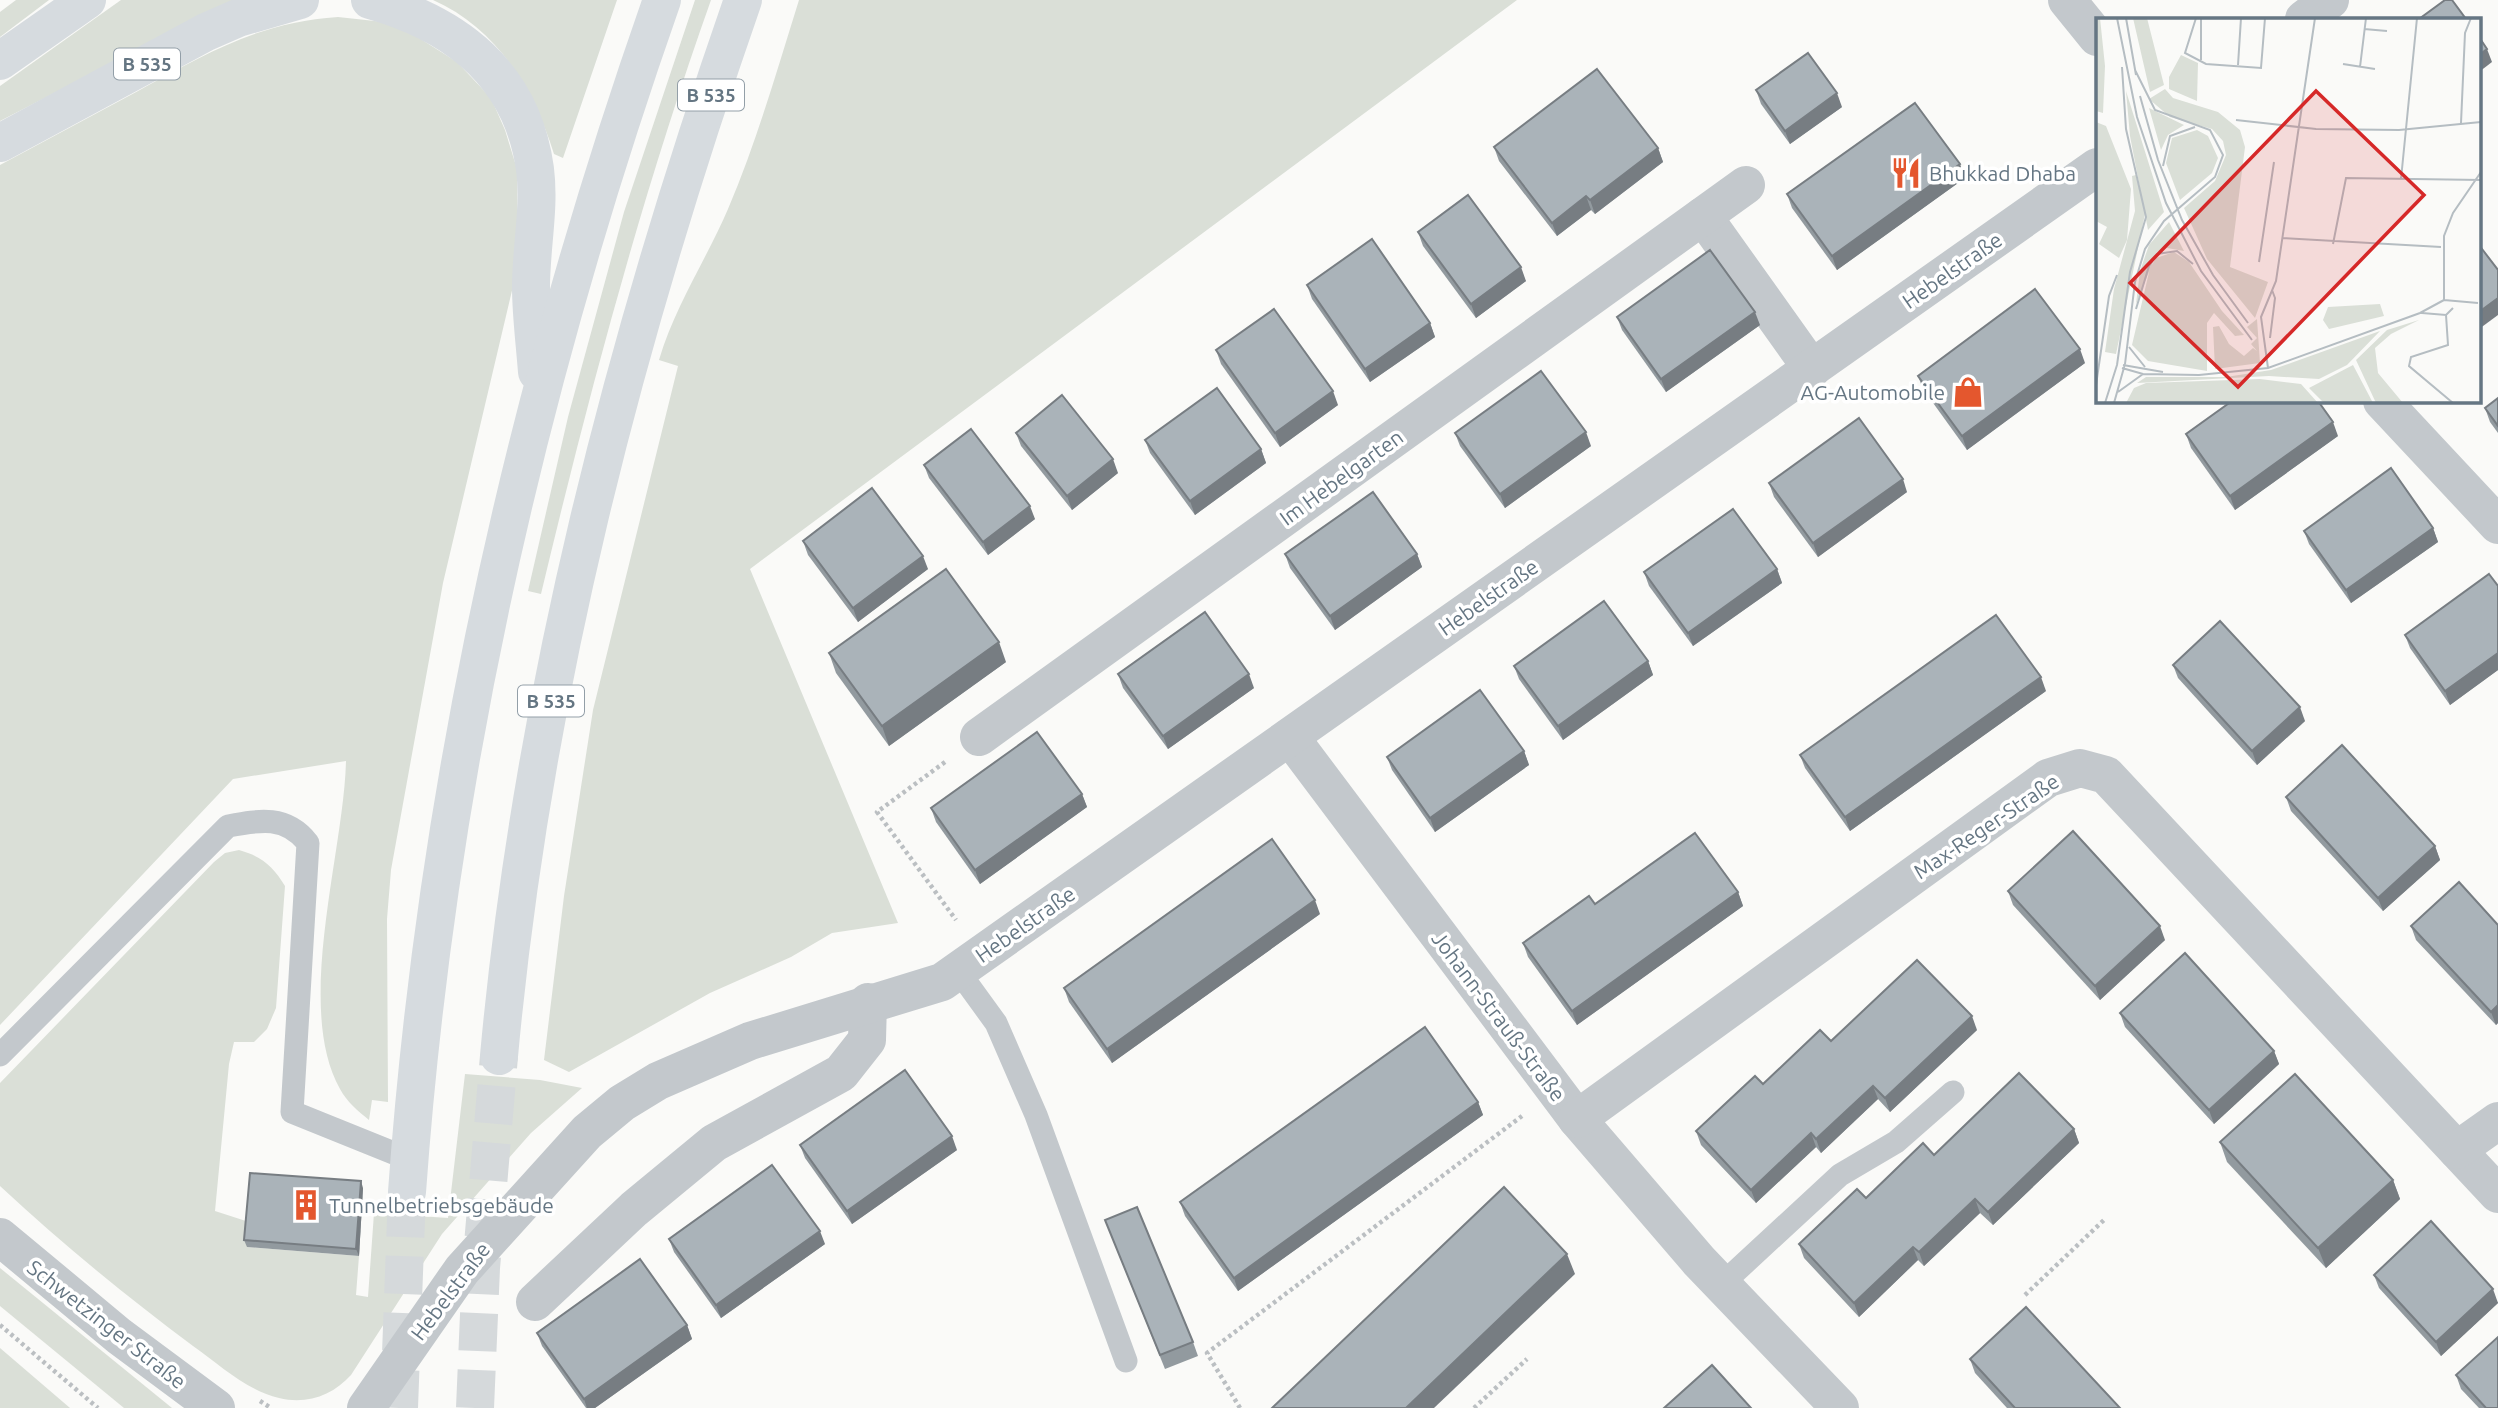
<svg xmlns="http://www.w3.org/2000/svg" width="2498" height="1408" font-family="Ubuntu,sans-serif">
<rect width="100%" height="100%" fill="#fafaf8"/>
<g fill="#dadfd7">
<path d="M16,0H49L0,37V12Z"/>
<path d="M121,0H235L0,121V86Z"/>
<path d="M433,0H617L563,158L554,154C534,90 497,28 433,0Z"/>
<path d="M695,0H711C642,194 589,393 541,594L528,591L568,417L624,212Z"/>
<path d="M799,0H1517L750,569L898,923L832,933L791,957L710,993L569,1072L544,1060L564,896L593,710L678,366L659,360C675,306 706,260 728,209C757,141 777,70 799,0Z"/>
<path d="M338,17L384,22L408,31L457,62L491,98L505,130L517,169L518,265L443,583L391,870L387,919L388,1102L372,1100L369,1120C358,1111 347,1102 340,1089C294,1007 344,852 346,761L233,779L0,1025V165C46,140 92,116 138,91C205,54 259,22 338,17Z"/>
<path d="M239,850C261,856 273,866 285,886L276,1008L267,1029L254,1042H234L229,1064L215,1211L249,1222L247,1247L359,1256L356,1295L368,1297L374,1213L448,1218L465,1074L540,1080L582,1088L531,1133L442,1234L351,1375C333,1395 307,1405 279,1398C246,1390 220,1365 193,1346C126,1296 61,1243 0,1186V1083L214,862L225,853Z"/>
<path d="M0,1268L172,1408H124L0,1306Z"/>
<path d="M0,1348L70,1408H0Z"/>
</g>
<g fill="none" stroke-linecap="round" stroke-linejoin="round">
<g stroke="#d5d9db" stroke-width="38" stroke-dasharray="38 19" stroke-linecap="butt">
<path d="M399,1408L407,1192"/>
<path d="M475,1408L481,1268L499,1056"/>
</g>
<g stroke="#bbbfc2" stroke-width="4.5" stroke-dasharray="3.5 3.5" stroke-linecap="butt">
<path d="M945,762L877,812L956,920"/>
<path d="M2025,1295L2105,1219"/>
<path d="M0,1325L98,1408"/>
<path d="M260,1401L271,1408"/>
<path d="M1240,1408L1207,1353L1522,1116"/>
<path d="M1474,1408L1527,1359"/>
</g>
<g stroke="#c3c8cc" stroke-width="23">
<path d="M959,972L996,1023L1036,1115L1126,1361"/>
<path d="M0,1055L228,826C260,820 286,815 308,843L292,1112L411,1160"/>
<path d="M1721,1285L1840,1175L1896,1142L1953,1092"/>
</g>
<g stroke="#c3c8cc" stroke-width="38">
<path d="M2067,0L2097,37"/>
<path d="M2304,19L2330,0"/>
<path d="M1703,216L1812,369"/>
<path d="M2382,401L2498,525"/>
<path d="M979,737L1746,185"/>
<path d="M1290,737L1577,1119L1699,1261L1840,1408"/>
<path d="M1577,1119L2048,778L2080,768L2106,775L2498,1194"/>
<path d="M2457,1150L2498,1121"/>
<path d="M535,1302L634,1209L714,1143L841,1073L867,1040L868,1002"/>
<path d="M366,1408L462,1270L587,1132L622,1103L658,1081L750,1041L942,982L2097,167"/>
</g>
<path stroke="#c3c8cc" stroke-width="38" d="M0,1237L119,1336L216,1408"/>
<g stroke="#d6dbdf" stroke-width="38">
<path d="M370,0C456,24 522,74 535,169C540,208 531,247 531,287C531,315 535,344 537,372"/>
<path d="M0,61L87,0"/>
<path d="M0,143L206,32L238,18L300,0"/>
<path d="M499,1056C532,695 624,341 743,0"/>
<path d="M407,1192C436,785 527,384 662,0"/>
</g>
</g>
<g fill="#929a9f">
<path d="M1756,90L1842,107L1790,144L1761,104Z"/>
<path d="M1494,147L1658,148L1663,162L1595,214L1591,210L1557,236L1499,161Z"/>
<path d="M1965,178L1837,270L1792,208L1787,194Z"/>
<path d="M1418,232L1526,281L1476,318L1423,246Z"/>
<path d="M1307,285L1430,323L1435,337L1370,382L1312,299Z"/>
<path d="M1617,317L1760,325L1666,392L1622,330Z"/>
<path d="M1216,350L1338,405L1280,447L1221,364Z"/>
<path d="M2085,363L1967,450L1923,389L1918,376Z"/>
<path d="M2498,398V433L2490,422L2485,408Z"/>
<path d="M1016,433L1118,473L1072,510L1021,446Z"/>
<path d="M1455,433L1591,446L1505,508L1460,446Z"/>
<path d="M2186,434L2338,436L2235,510L2191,448Z"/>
<path d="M1145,440L1261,449L1266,463L1195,515L1150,453Z"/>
<path d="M924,465L1035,519L988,555L929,478Z"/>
<path d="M1769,483L1907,492L1818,557L1774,497Z"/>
<path d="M2433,528L2438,542L2351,603L2309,544L2304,531Z"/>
<path d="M803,541L928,569L858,622L808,555Z"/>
<path d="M1285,554H1417L1422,567L1335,630L1290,568Z"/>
<path d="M1777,569L1782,583L1693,646L1649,586L1644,572Z"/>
<path d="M2498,586V670L2450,705L2410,648L2405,635Z"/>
<path d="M829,653L1006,662L889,746L836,673Z"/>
<path d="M1648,661L1653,675L1563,740L1519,679L1514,666Z"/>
<path d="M2173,665L2305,721L2257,765L2178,678Z"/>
<path d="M1118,674L1254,688L1168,749L1123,688Z"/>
<path d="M2046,691L1850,831L1805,768L1800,755Z"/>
<path d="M1524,751L1529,765L1435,832L1392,770L1387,757Z"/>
<path d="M1082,794L1087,807L980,884L936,822L931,808Z"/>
<path d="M2286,797L2435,846L2440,860L2383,911L2291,811Z"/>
<path d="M2008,891L2165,940L2100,1000L2013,905Z"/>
<path d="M1738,892L1743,906L1577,1025L1528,957L1523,943Z"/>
<path d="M1320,914L1112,1063L1069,1002L1064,988Z"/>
<path d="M2498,925V1023L2496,1025L2416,940L2411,926Z"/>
<path d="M2120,1013L2274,1051L2279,1064L2214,1124L2125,1027Z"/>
<path d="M1977,1030L1890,1112L1878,1099L1821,1153L1816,1147L1756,1203L1701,1145L1696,1131L1763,1084L1831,1041Z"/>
<path d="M1478,1102L1483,1115L1238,1291L1185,1216L1180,1202Z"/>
<path d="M2074,1129L2079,1143L1993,1225L1980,1213L1924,1266L1918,1260L1859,1317L1804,1258L1799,1244L1866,1198L1934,1155Z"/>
<path d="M2220,1142L2393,1180L2400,1199L2326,1268L2227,1162Z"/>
<path d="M800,1145L957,1150L852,1224L805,1158Z"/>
<path d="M363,1188L359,1256L247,1247L244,1240Z"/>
<path d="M1105,1220L1193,1342L1198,1356L1165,1369Z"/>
<path d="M669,1239L825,1244L721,1318L674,1252Z"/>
<path d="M2374,1275L2498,1302V1303L2441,1356L2379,1288Z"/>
<path d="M687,1325L692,1339L595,1408H586L542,1346L537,1333Z"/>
<path d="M1970,1359L2120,1408H2007L1975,1373Z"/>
<path d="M2456,1375L2498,1408H2479L2461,1389Z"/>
</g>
<g fill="#777d82">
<path d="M2487,49L2492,62L2479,72V55Z"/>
<path d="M1837,93L1842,107L1790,144L1785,131Z"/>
<path d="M1658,148L1663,162L1595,214L1590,200Z"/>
<path d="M1960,164L1965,178L1837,270L1832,256Z"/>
<path d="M1586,196L1591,210L1557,236L1552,223Z"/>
<path d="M1521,267L1526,281L1476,318L1471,304Z"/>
<path d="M2498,298V315L2479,329V312Z"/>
<path d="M1755,312L1760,325L1666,392L1661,379Z"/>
<path d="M1430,323L1435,337L1370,382L1365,369Z"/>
<path d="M2080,349L2085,363L1967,450L1962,436Z"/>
<path d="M1333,391L1338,405L1280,447L1275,433Z"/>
<path d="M2333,422L2338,436L2235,510L2230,496Z"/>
<path d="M1586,432L1591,446L1505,508L1500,494Z"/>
<path d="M1261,449L1266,463L1195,515L1190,501Z"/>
<path d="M1113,459L1118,473L1072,510L1067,496Z"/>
<path d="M1903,479L1907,492L1818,557L1813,543Z"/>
<path d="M1030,506L1035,519L988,555L983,542Z"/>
<path d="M2433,528L2438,542L2351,603L2346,590Z"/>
<path d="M1417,554L1422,567L1335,630L1330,616Z"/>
<path d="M923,556L928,569L858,622L853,608Z"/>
<path d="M1777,569L1782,583L1693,646L1688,633Z"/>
<path d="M999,642L1006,662L889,746L882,726Z"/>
<path d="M2498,653V670L2450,705L2445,691Z"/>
<path d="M1648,661L1653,675L1563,740L1558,726Z"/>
<path d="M1249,674L1254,688L1168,749L1163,736Z"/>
<path d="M2041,677L2046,691L1850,831L1845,817Z"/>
<path d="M2300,707L2305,721L2257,765L2252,751Z"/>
<path d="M1524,751L1529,765L1435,832L1430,818Z"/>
<path d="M1082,794L1087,807L980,884L975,870Z"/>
<path d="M2435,846L2440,860L2383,911L2378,898Z"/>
<path d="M1738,892L1743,906L1577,1025L1572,1011Z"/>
<path d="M1315,900L1320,914L1112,1063L1107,1049Z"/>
<path d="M2160,926L2165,940L2100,1000L2095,986Z"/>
<path d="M2498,1005V1023L2496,1025L2491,1012Z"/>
<path d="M1972,1016L1977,1030L1890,1112L1885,1098Z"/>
<path d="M2274,1051L2279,1064L2214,1124L2209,1110Z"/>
<path d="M1873,1086L1878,1099L1821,1153L1816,1139Z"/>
<path d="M1478,1102L1483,1115L1238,1291L1234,1278Z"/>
<path d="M2074,1129L2079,1143L1993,1225L1988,1212Z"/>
<path d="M1811,1133L1816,1147L1756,1203L1751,1190Z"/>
<path d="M952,1136L957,1150L852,1224L847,1211Z"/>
<path d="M2393,1180L2400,1199L2326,1268L2318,1248Z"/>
<path d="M361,1181L363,1188L359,1256L356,1249Z"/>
<path d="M1975,1199L1980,1213L1924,1266L1919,1252Z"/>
<path d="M820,1231L825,1244L721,1318L716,1305Z"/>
<path d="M1913,1247L1918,1260L1859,1317L1854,1303Z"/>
<path d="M1567,1254L1575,1274L1434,1408H1406Z"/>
<path d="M2493,1289L2498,1303L2441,1356L2436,1342Z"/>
<path d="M687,1325L692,1339L595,1408H587L584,1399Z"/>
</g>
<g fill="#aab3b9" stroke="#777d82" stroke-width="2">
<path d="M2445,0H2452L2466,19H2419Z"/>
<path d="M2479,37L2487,49L2479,55Z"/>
<path d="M1808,53L1837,93L1785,131L1756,90Z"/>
<path d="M1597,69L1658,148L1590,200L1586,196L1552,223L1494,147Z"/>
<path d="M1915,103L1960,164L1832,256L1787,194Z"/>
<path d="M1468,195L1521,267L1471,304L1418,232Z"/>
<path d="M1372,239L1430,323L1365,369L1307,285Z"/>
<path d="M2479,245L2498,270V298L2479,312Z"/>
<path d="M1710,250L1755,312L1661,379L1617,317Z"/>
<path d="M2035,289L2080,349L1962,436L1918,376Z"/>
<path d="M1274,309L1333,391L1275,433L1216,350Z"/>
<path d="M1541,371L1586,432L1500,494L1455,433Z"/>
<path d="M1217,388L1261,449L1190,501L1145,440Z"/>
<path d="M1062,395L1113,459L1067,496L1016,433Z"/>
<path d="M2498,398V426L2485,408Z"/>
<path d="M2232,401H2318L2333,422L2230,496L2186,434Z"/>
<path d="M1859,418L1903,479L1813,543L1769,483Z"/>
<path d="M971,429L1030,506L983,542L924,465Z"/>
<path d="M2391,468L2433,528L2346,590L2304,531Z"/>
<path d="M872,488L923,556L853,608L803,541Z"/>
<path d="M1373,492L1417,554L1330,616L1285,554Z"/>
<path d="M1733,509L1777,569L1688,633L1644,572Z"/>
<path d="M946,569L999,642L882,726L829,653Z"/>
<path d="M2489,574L2498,586V653L2445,691L2405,635Z"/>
<path d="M1604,601L1648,661L1558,726L1514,666Z"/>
<path d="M1205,612L1249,674L1163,736L1118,674Z"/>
<path d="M1996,615L2041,677L1845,817L1800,755Z"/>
<path d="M2220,621L2300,707L2252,751L2173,665Z"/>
<path d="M1480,690L1524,751L1430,818L1387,757Z"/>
<path d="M1037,732L1082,794L975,870L931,808Z"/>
<path d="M2342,745L2435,846L2378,898L2286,797Z"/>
<path d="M2073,831L2160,926L2095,986L2008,891Z"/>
<path d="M1695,833L1738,892L1572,1011L1523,943L1589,896L1595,904Z"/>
<path d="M1272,839L1315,900L1107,1049L1064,988Z"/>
<path d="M2459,882L2498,925V1005L2491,1012L2411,926Z"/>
<path d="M2185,953L2274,1051L2209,1110L2120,1013Z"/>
<path d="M1917,960L1972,1016L1885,1098L1873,1086L1816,1139L1811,1133L1751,1190L1696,1131L1755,1076L1763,1084L1820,1030L1831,1041Z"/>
<path d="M1425,1027L1478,1102L1234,1278L1180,1202Z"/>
<path d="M905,1070L952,1136L847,1211L800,1145Z"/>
<path d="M2019,1073L2074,1129L1988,1212L1975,1199L1919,1252L1913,1247L1854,1303L1799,1244L1857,1189L1866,1198L1923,1143L1934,1155Z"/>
<path d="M2295,1074L2393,1180L2318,1248L2220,1142Z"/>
<path d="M772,1165L820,1231L716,1305L669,1239Z"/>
<path d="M250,1173L361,1181L356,1249L244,1240Z"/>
<path d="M1504,1187L1567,1254L1406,1408H1272Z"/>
<path d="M1137,1207L1193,1342L1160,1355L1105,1220Z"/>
<path d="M2431,1221L2493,1289L2436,1342L2374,1275Z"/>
<path d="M640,1259L687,1325L584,1399L537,1333Z"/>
<path d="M2026,1307L2120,1408H2015L1970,1359Z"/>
<path d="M2498,1337V1408H2486L2456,1375Z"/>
<path d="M1712,1365L1751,1408H1664Z"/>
</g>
<defs>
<symbol id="restaurant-bare" viewBox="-9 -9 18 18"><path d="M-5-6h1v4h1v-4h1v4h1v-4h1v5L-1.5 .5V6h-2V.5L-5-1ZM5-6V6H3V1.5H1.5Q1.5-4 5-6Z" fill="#e4572e" stroke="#fff" stroke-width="2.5" paint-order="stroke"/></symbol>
<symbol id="shop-bare" viewBox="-9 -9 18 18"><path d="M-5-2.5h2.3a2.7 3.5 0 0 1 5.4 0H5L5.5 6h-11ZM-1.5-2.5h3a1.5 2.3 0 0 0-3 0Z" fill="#e4572e" stroke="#fff" stroke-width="2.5" paint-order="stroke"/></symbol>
<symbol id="building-bare" viewBox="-9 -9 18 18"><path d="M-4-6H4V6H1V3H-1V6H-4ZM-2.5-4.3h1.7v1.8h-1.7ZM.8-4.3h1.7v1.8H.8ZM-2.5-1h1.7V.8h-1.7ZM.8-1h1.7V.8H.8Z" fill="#e4572e" stroke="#fff" stroke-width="2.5" paint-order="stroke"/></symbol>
</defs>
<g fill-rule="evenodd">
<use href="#restaurant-bare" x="1884" y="151" width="44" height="44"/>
<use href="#shop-bare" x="1946" y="370" width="44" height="44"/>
<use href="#building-bare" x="284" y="1183" width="44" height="44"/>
</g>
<g text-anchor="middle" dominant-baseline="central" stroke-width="7" stroke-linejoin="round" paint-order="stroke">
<g fill="#fff" stroke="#939fa8" stroke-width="2">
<rect x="114" y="48.5" width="66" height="31" rx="5"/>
<rect x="678" y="79.5" width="66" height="31" rx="5"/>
<rect x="518" y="685.5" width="66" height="31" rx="5"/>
</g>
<g font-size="19" font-weight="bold" fill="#657683">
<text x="147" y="64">B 535</text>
<text x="711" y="95">B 535</text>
<text x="551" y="701">B 535</text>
</g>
<g font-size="21" fill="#657683" stroke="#fff" text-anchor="start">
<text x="1929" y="173">Bhukkad Dhaba</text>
<text x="1945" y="392" text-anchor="end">AG-Automobile</text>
<text x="329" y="1205">Tunnelbetriebsgebäude</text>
</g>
<g font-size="21" fill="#657683" stroke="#fff">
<text transform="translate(1952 270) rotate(-35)">Hebelstraße</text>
<text transform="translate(1341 477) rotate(-36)">Im Hebelgarten</text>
<text transform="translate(1488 597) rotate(-35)">Hebelstraße</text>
<text transform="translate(1986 826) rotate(-34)">Max-Reger-Straße</text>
<text transform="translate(1025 924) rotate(-35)">Hebelstraße</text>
<text transform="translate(1499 1016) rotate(53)">Johann-Strauß-Straße</text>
<text transform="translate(450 1291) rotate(-53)">Hebelstraße</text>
<text transform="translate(107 1324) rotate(38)">Schwetzinger Straße</text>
</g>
</g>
<g transform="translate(2096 18)">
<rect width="385" height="385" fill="#fafaf8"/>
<path d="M0,0H4L9,48L7,95L0,93ZM37,0H51L68,67L54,74ZM85,37L102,45L101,83L73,71V59ZM69,71L77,80L122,94L144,112L149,129L134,249L172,264L159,300L111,241L88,190L119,163L130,137L127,123L116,111L74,99L53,81ZM30,73L68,194L52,212L34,118ZM53,90L88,107L72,117L65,132ZM0,104L10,108L35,171L31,222L23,240L3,226L11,209L0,203ZM101,112L112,118L122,140L116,155L84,182L70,145L76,120ZM40,157L49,196L20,336L9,334L18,271L39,193L36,158ZM73,204L88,233L71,230L61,234L40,286L44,253L53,227ZM78,234L93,244L126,293L148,317L139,318L118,295L111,305V353L52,343L36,327L54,250L60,240ZM284,286L288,298L233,311L227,302L232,289ZM161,301L164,345L119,351L117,309L123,308L133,326L148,338L157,330L161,333L155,326L161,320L151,309ZM323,302L295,316L279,330L282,355L307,385H280L260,342L291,312ZM284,313L251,347L223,361L173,358L41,365L50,359H130L175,352ZM257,347L277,385H228L213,370ZM164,361L205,366L222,385H30L38,370L50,365Z" fill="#dadfd7"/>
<path fill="none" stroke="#b5bdc2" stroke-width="2" d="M21,0L41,99L70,185L105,253L156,322M30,0L40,57M100,0L89,35L110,46L165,50L169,0M268,11L291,13M105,42V0M247,46L279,51M142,47L145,0M264,49L270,0M44,78L62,142L86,202L117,257L152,305M140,102L220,111L303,112L385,104M365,105L369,15L375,0M67,148L74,118L99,109M305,161L321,0M186,220L345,229M237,226L250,160L385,162M163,244L178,144M348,282V218L357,195L385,154M348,282L382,285M40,291L53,248L61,236L81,233L97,246M326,295L350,297L357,290M350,297L352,327L315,339L313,348L357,385M174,320L179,280L176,272M33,329L49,349M29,346L39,264L49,231L68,203L119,159L127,137L114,112L59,92L39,52M21,347L34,254L50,199L30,111L26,49M27,347L67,354M26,350L47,356L103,357L172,350L324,295L348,282M172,350L165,299L180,263L219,0M0,367L13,278L21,257M22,374L47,356M9,385L21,347M18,385L29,346"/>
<path fill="#d62828" fill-opacity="0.15" stroke="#d62828" stroke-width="3.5" d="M220,73L328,177L142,369L34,265Z"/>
<rect width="385" height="385" fill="none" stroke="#657683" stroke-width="3.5"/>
</g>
</svg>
